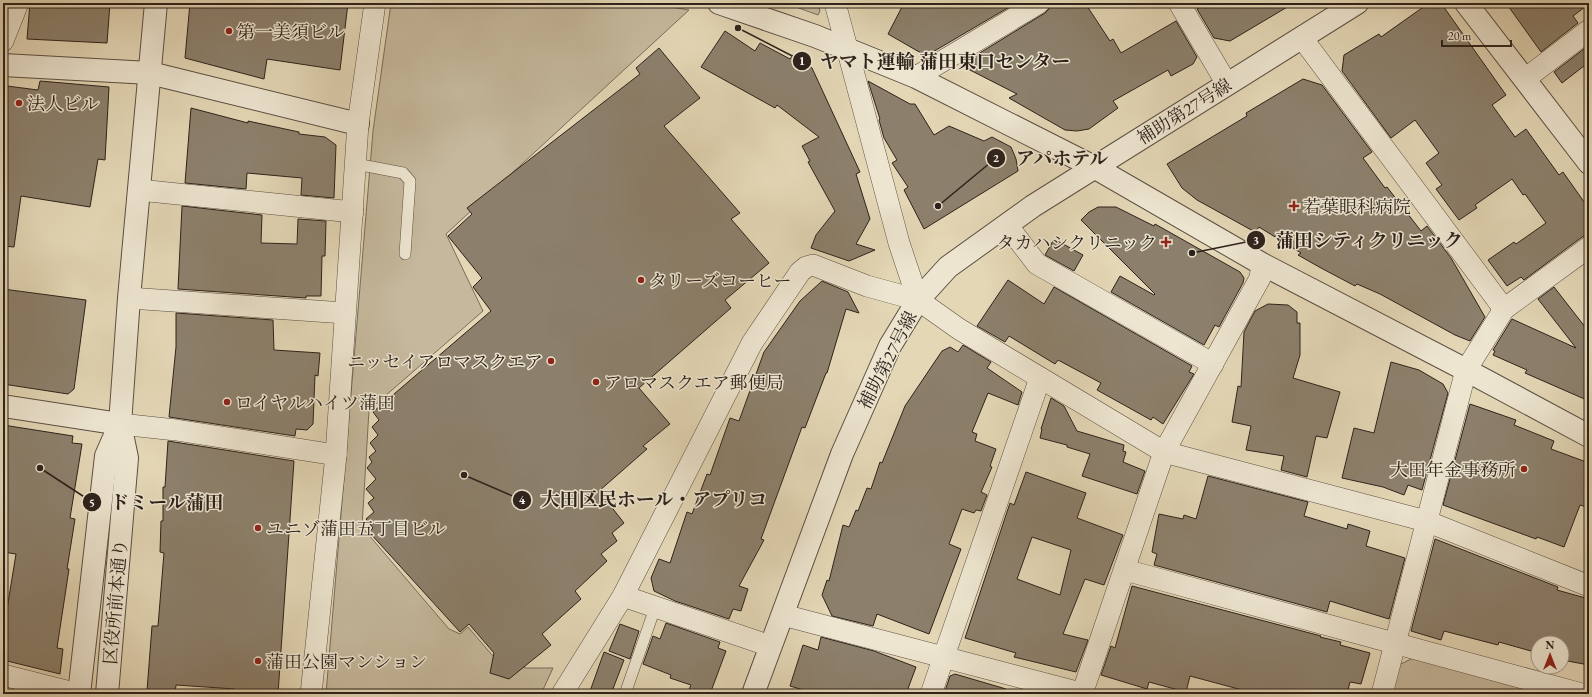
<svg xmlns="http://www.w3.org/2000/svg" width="1592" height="697" font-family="'EB Garamond','Noto Serif JP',serif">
<rect width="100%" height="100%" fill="#e4d7b6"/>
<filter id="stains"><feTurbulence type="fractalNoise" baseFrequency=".005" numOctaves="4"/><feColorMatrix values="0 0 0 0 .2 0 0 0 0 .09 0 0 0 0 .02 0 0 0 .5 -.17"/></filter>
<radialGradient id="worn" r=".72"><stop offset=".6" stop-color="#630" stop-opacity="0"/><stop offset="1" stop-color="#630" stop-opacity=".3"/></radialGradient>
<g fill="#c5b89c" stroke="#796d5c">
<path d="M391,3H648L689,10L446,234L483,311L369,410L362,527L449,629L460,634L468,627L492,655L526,668H553L541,694H326L373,131Z"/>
<path d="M785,3H818L820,11L818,15Z"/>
<path d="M1415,657L1549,694H1391L1397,666Z"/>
</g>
<g fill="#8c806c" stroke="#2d221b" fill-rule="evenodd">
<path d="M30,3H110L107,43L27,39Z"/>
<path d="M190,3H348L340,70L267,59L264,79L185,58Z"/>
<path d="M904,3H1016L931,53H921L888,34Z"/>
<path d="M1051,3H1085L1110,41L1113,39L1121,53L1176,21L1197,57L1193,64L1171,76L1168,70L1113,101L1118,108L1089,129L1077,131L1065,130L1009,98L1017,94L968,69L965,62L1045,13L1049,9Z"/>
<path d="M1207,3H1294L1230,41L1214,38L1197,9Z"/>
<path d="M1429,3H1441L1506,95L1492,105L1515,137L1526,129L1559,175L1563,172L1589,209V234L1582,237L1524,280L1521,277L1507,286L1488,260L1514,242L1516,244L1546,223L1525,194L1523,195L1512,179L1475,205L1477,208L1459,220L1436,189L1442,185L1426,163L1439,153L1415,120L1391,138L1342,71L1344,55L1379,34L1381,37Z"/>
<path d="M1506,3H1589V4L1573,16L1578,23L1541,52Z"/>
<path d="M725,31L755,51L760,43L790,59L793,55L812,68L860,172L856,174L870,219L856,244L875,250L849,261L811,248L816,235L835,211L808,162L810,161L802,146L819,137L777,105L775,108L701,67Z"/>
<path d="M1589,45V62L1562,83L1554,72Z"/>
<path d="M659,48L700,98L664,126L740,213L731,219L769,263L725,300L731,308L639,388L670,424L643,446L647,449L599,491L624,523L612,533L617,541L601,554L607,561L575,591L581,599L542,634L551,645L509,679L490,673L494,653L469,624L460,632L369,532L373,528L366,519L374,512L368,503L374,498L366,489L376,479L367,468L372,462L369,457L376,451L370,443L378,435L372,427L379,420L373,412L491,311L473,287L482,278L448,236L472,214L467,208L640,74L636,68Z"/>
<path d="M1303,79L1322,85L1372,152L1363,158L1385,188L1387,187L1421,231L1427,226L1451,258L1485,317L1470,341L1455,335L1380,294L1357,284L1355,286L1321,268L1298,255L1301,253L1259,227L1255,232L1197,200L1182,188L1167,164L1247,116L1246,113Z"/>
<path d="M40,81L109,87L105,160L98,159L90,207L21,196L14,247L3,246V122L7,86L38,90Z"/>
<path d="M868,81L910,104H915L934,135L949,126L984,141L992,137L1011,147L1016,159L1018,171L924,229L904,190L908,187L892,163L897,160L884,138L879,120L880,119Z"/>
<path d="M191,108L248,123V121L299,132V134L325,137L336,145L334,198L301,195L302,178L247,173L246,189L185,183Z"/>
<path d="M182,206L262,215L261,243L297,244L298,219L326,221L325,256H322L321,296H306V298L178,289Z"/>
<path d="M1098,207H1116L1154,226L1155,224L1240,272L1244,278L1243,283L1219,327L1215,325L1204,345L1111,292L1120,276L1154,295L1155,294L1081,220L1089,212Z"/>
<path d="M1054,239L1083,255L1074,271L1045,255Z"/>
<path d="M1008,280L1044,304L1054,287L1192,366L1189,372L1194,374L1163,424L1153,417L1151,420L1097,390L1101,383L1058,360L1055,364L1009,336L1005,342L977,326Z"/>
<path d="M822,281L848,292L859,313L846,309L827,373H826L805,428L802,427L761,539L764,540L739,586L748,589L741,611L733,609L729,619L675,601L654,591L651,578L659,559L670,563L687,512L692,514L707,474L710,475L730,418L739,421L764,352L800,301Z"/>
<path d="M1554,287L1589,332V401L1525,373L1527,370L1493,355L1495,351L1493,350L1512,319L1576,348L1538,299Z"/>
<path d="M3,289L86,300L74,389L68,394L3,384Z"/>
<path d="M1268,304L1288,305L1297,312V323H1300V355L1293,378L1340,392L1327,438L1316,436L1307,477L1281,470L1284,456L1246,450L1251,426L1232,422L1238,386L1241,387L1244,332L1255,311Z"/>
<path d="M176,313L273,320L274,350L320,353L318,376L315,375L313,424L307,430L296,429L295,436L169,417L176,347Z"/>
<path d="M963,345L991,362L987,368L1022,392L1018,405L988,393L972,432L977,434L975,441L996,449L990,466L992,467L981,492L987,495L981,511L976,510L974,513L962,509L949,544L961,549L929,634L877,614L873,626L832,616L822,595L827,580L829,581L843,525L849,527L856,510L858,511L867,488L871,489L880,462L882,463L905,406L942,351L950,347L958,352Z"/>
<path d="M1391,362L1419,370L1443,384L1448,393L1422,490L1408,485L1404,495L1383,487L1342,478L1354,428L1374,433Z"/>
<path d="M1051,398L1064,406L1077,431L1124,445L1123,451L1126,452L1123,462L1145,471L1137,494L1082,476L1090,454L1067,447V445L1040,438L1042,429H1041Z"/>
<path d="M1470,404L1516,420L1514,425L1554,441L1551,449L1589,463V508L1580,505L1564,547L1537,537L1536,539L1443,505Z"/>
<path d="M3,425L73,436L72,443L82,444L70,518L75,519L67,569H69L57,648L63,649L60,674L3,660V634L16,554L3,552Z"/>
<path d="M168,441L294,461L278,694H234L235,689L176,685L175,694L147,691L152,626H158L164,553L160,552L161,521H163V487H165Z"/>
<path d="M1026,472L1086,493L1077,518L1123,535L1104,585L1085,579L1063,634L1088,640L1076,672L1014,657L1016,653L965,638L1010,503L1014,505ZM1032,537L1071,550L1060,595L1017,579Z"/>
<path d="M1208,476L1308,502L1304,516L1347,529L1348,524L1370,531L1366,546L1405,558L1389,619L1330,601L1327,612L1154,565L1157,554L1152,552L1159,514L1183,519L1184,515L1196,519Z"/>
<path d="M1435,539L1558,587L1557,590L1589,599V665L1562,660V643H1538V653L1499,642L1498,645L1444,631L1441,640L1411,631Z"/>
<path d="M1132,586L1321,636L1320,637L1341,642L1340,645L1370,653L1361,684L1350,682L1347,694H1257L1190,676L1186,692L1149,682L1147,689L1101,675L1111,646L1115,648Z"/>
<path d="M666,623L720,642L718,648L726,651L710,694H687L691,685L670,678L671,675L643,664L653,636L660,639Z"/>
<path d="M620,624L639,631L630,659L609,651Z"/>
<path d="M821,637L874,651L916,667L906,694H817L790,686L803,645L818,650Z"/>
<path d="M604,652L624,660L611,694H589Z"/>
<path d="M955,674L1006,689L1005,694H944L950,676Z"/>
</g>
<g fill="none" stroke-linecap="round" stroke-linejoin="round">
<defs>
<g id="service">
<path d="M356,164L403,173L410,181L405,254"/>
<path d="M625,694L655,608"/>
</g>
<g id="minor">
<path d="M835,3L899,243L918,300"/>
<path d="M1179,3L1227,84"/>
<path d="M1302,38L1504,309"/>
<path d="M3,41L18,3"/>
<path d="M916,77L1039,3"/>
<path d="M1525,79L1589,30"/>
<path d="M139,190L353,212"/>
<path d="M1007,225L1037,264L1213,364"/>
<path d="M129,298L345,313"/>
<path d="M120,424L176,430L336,455"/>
<path d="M1125,570L1582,694"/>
<path d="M623,596L770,646"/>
<path d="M783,615L1084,694"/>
<path d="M3,675L78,694"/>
<path d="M311,694L336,455L358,124L375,3"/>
<path d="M562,694L623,596L752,343L800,272L806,267L813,265L867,286L918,300L959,329L1164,452L1426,521L1589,586"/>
<path d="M931,694L1040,378"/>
<path d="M1082,694L1164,452L1260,278L1262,264"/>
<path d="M1382,694L1466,370L1504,309L1589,247"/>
</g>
<g id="tertiary">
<path d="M719,3L815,36L916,77L1094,167L1262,264L1466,370L1589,436"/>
<path d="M1466,3L1589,163"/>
<path d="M3,65L150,73L358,124"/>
<path d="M3,406L120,424"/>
<path d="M79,694L106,456L120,424"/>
<path d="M107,694L127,458L120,424L129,298L156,3"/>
<path d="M753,694L842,454L890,346L918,300L948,267L1033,206L1357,3"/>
</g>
</defs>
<use href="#service" stroke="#5b4f42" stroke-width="12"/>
<use href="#minor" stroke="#5b4f42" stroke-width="22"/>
<use href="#tertiary" stroke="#5b4f42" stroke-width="24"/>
<use href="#service" stroke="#ede5d0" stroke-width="11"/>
<use href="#minor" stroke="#ede5d0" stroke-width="21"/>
<use href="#tertiary" stroke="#ede5d0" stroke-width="22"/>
</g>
<g fill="#8f2418" stroke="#ede5d0" stroke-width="1.5">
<circle cx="229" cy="31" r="4"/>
<circle cx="19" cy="103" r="4"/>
<path d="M1292 200h4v4h4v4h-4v4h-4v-4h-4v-4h4z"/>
<path d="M1164 236h4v4h4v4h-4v4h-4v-4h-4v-4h4z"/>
<circle cx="641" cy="280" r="4"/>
<circle cx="551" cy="361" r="4"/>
<circle cx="596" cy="382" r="4"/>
<circle cx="227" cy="402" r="4"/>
<circle cx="1524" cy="469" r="4"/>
<circle cx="258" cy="528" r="4"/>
<circle cx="258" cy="661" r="4"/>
</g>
<g text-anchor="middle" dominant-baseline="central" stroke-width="3" stroke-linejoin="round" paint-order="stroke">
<g font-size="18" fill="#2d221b" stroke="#ede5d0" text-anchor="start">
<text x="237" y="31">第一美須ビル</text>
<text x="27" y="103">法人ビル</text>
<text x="1303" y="206">若葉眼科病院</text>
<text x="1157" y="242" text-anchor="end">タカハシクリニック</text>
<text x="649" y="280">タリーズコーヒー</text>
<text x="543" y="361" text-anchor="end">ニッセイアロマスクエア</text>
<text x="604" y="382">アロマスクエア郵便局</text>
<text x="235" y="402">ロイヤルハイツ蒲田</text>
<text x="1516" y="469" text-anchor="end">大田年金事務所</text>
<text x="266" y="528">ユニゾ蒲田五丁目ビル</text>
<text x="266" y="661">蒲田公園マンション</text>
</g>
<g font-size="18" fill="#2d221b" stroke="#ede5d0">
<text transform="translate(1184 111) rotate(-32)">補助第27号線</text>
<text transform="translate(887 360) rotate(-63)">補助第27号線</text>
<text transform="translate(115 602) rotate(-85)">区役所前本通り</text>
</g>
</g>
<path fill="none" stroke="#2d221b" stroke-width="1.5" d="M738 28L802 61M938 206L996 158M1192 253L1256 240M464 475L522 500M40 468L92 502"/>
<g fill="#2d221b" stroke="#ede5d0" stroke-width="1.5">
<circle cx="738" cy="28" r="4"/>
<circle cx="938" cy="206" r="4"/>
<circle cx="1192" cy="253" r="4"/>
<circle cx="464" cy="475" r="4"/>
<circle cx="40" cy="468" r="4"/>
<circle cx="802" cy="61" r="10"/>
<circle cx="996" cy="158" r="10"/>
<circle cx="1256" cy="240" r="10"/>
<circle cx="522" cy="500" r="10"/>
<circle cx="92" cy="502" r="10"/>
</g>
<g font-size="12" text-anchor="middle" font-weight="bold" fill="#fff">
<text x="802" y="65">1</text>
<text x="996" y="162">2</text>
<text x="1256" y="244">3</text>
<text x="522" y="504">4</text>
<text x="92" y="507">5</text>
</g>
<g font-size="19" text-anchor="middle" font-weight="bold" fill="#2d221b" stroke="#ede5d0" stroke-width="3" stroke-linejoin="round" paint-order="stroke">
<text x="945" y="68">ヤマト運輸 蒲田東口センター</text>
<text x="1062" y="165">アパホテル</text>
<text x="1369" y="247">蒲田シティクリニック</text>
<text x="654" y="506">大田区民ホール・アプリコ</text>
<text x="167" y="509">ドミール蒲田</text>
</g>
<rect width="1592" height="697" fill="none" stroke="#e4d7b6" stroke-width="16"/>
<rect x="4" y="4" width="1584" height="689" fill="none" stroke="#2d221b" stroke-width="2"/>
<rect x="8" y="8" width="1576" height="681" fill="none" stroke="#2d221b"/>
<g transform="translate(1550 655)"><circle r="19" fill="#ede5d0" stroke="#a09788"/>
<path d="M0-3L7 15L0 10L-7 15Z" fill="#8f2418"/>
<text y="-6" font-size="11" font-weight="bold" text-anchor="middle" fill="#2d221b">N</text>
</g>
<path d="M1442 40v6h69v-6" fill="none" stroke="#2d221b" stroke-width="2"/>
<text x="1448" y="40" font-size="12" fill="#2d221b" stroke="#ede5d0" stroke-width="3" paint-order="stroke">20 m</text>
<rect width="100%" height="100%" filter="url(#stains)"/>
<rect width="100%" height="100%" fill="url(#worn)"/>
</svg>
